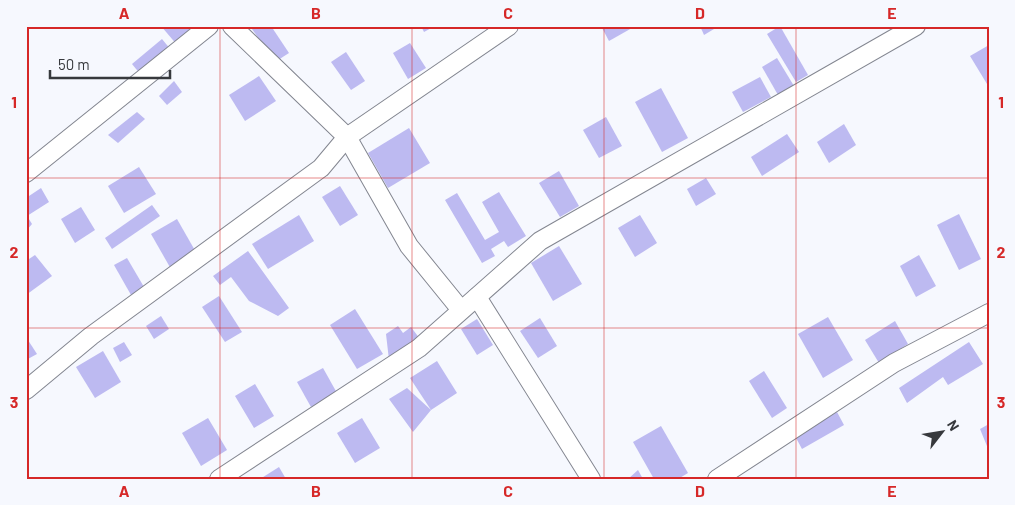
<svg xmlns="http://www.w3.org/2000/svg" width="1015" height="505" font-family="Barlow,sans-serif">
<rect width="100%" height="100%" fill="#f6f8fe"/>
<g fill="#bdbaf1">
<path d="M161,26H202L178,46Z"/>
<path d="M256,26H271L289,53L275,62L252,29Z"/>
<path d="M421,26H435L424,32Z"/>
<path d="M601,26H632V28L609,41Z"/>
<path d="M700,26H719L704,35Z"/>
<path d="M780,26L808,75L796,82L767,34Z"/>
<path d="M162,39L171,50L141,75L132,64Z"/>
<path d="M410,43L426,68L408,79L393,53Z"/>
<path d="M989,45V84H987L970,56Z"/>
<path d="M346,52L365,81L351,90L331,62Z"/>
<path d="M777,58L794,86L778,95L762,67Z"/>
<path d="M259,76L276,101L245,121L229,95Z"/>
<path d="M760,77L771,97L743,112L732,92Z"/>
<path d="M174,81L182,92L167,105L159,96Z"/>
<path d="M661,88L688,138L662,152L635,102Z"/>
<path d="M137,112L145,119L118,143L108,135Z"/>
<path d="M606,117L622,146L599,158L583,130Z"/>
<path d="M844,124L856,145L829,163L817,142Z"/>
<path d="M409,128L430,163L388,188L368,153Z"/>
<path d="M787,134L799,152L762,176L751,157Z"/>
<path d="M139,167L156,194L124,213L108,186Z"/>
<path d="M559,171L579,206L560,217L539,183Z"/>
<path d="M706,178L716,194L696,206L687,189Z"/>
<path d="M340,186L358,215L340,226L322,197Z"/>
<path d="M41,188L49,202L27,216L32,224L26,231V198Z"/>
<path d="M499,192L526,236L508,247L504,241L491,249L495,256L482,263L445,200L457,193L485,240L499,232L482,202Z"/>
<path d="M152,205L160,216L112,249L105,238Z"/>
<path d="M81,207L95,230L75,243L61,219Z"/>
<path d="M959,214L981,259L959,270L937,225Z"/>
<path d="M299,215L314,241L268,269L252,244Z"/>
<path d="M640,215L657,243L635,257L618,228Z"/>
<path d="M177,219L197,254L171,269L151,234Z"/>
<path d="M559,246L582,284L553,301L531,263Z"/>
<path d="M248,251L289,308L278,316L249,301L231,277L220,285L213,276Z"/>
<path d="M35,255L52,276L26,295V261Z"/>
<path d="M919,255L936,286L916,297L900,266Z"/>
<path d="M127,258L144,287L131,295L114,265Z"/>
<path d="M219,296L242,332L225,342L202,307Z"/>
<path d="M355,309L383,354L357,369L330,325Z"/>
<path d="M161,316L169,329L154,339L146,326Z"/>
<path d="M828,317L853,360L823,378L798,334Z"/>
<path d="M540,318L557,346L538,358L520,331Z"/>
<path d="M477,319L493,345L477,355L461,329Z"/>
<path d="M895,321L908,344L879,363L865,340Z"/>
<path d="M398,326L403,333L411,327L420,339L389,360L386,334Z"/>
<path d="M26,337L37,354L26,360Z"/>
<path d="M124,342L132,355L120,362L113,348Z"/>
<path d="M969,342L983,364L948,385L943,377L907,403L899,388Z"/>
<path d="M103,351L121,382L95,398L76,367Z"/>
<path d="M437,361L457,393L431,410L413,432L389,399L407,388L431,410L410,378Z"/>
<path d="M323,368L337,393L311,407L297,382Z"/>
<path d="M764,371L787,408L772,418L749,381Z"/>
<path d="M255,384L274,416L254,428L235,396Z"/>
<path d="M837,412L844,425L802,449L795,436Z"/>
<path d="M208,418L227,450L201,466L182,433Z"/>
<path d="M362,418L380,448L355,463L337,433Z"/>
<path d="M989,424V451L980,429Z"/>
<path d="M661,426L688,473L678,479H654L633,442Z"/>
<path d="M279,467L286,479H260Z"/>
<path d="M638,470L643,479H628Z"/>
</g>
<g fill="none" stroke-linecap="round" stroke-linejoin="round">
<defs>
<g id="minor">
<path d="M232,26L347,137L409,246L461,310"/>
<path d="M26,173L209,26"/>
<path d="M477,297L591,479"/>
<path d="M26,390L91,336L321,168L347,137L509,26"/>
<path d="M219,479L419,348L540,241L916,26"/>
<path d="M717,479L894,363L989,313"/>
</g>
</defs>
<use href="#minor" stroke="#838690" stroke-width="20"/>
<use href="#minor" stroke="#fff" stroke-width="18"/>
</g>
<path fill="none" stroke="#d62828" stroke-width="1" stroke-opacity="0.55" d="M220,26V479M412,26V479M604,26V479M796,26V479M26,178H989M26,328H989"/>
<rect width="1015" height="505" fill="none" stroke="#f6f8fe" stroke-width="55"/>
<g transform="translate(942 432) rotate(59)" stroke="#f6f8fe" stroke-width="4" paint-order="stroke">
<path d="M0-4L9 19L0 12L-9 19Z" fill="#37393d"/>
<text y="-8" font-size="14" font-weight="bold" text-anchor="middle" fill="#37393d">N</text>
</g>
<path d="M50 70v8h120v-8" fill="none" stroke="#37393d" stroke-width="2.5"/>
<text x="58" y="70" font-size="15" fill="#37393d" stroke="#f6f8fe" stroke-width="4" paint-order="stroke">50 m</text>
<rect x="28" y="28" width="960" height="450" fill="none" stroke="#d62828" stroke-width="2"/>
<g font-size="16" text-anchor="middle" font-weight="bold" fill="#d62828">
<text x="124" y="19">A</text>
<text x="316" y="19">B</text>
<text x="508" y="19">C</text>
<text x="700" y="19">D</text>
<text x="892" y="19">E</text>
<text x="14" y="108">1</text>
<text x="1001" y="108">1</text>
<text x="14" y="258">2</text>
<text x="1001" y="258">2</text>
<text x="14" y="408">3</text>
<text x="1001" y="408">3</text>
<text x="124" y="497">A</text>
<text x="316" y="497">B</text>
<text x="508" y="497">C</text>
<text x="700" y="497">D</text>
<text x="892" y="497">E</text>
</g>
</svg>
